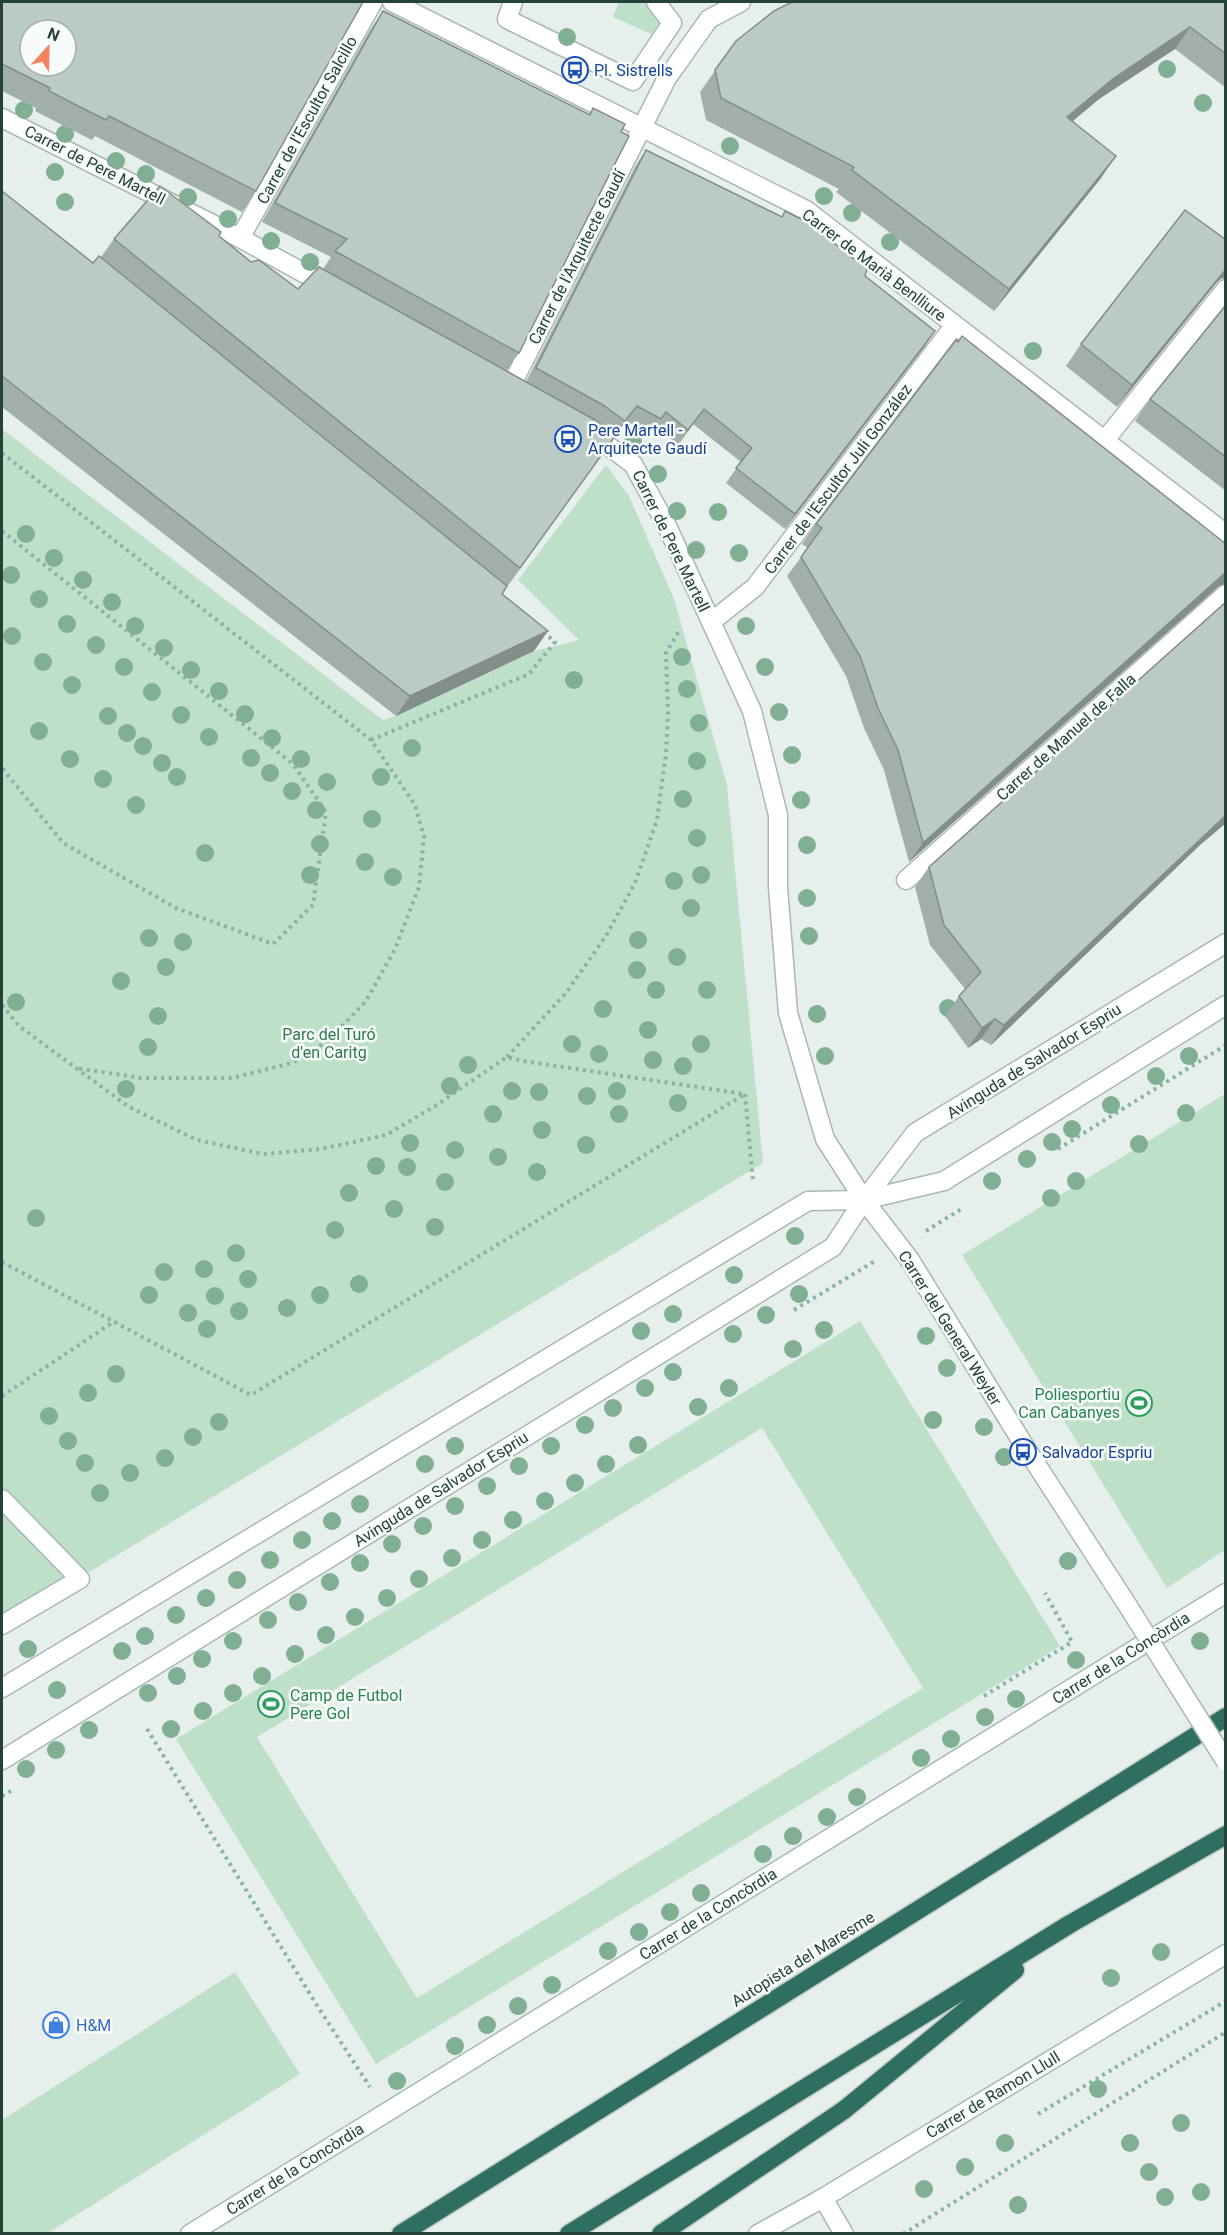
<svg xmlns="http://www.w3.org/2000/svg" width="1227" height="2235" font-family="Roboto,sans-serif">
<rect width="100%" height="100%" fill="#e6efeb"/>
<g fill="#bfe0c8" fill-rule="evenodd">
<path d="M619,2H656L672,23L662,39L613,17Z"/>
<path d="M2,429L383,720L396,716L534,651L579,640L518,580L606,465L629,496L674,599L727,785L763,1163L2,1625Z"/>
<path d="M1225,1094V1550L1167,1588L962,1255Z"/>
<path d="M860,1321L1060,1646L376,2064L176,1739ZM762,1428L923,1688L417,1998L257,1737Z"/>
<path d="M235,1972L300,2074L48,2233H2V2120Z"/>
</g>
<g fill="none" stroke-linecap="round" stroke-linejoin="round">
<defs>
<g id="street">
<path d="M392,2L806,210L1226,534"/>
<path d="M513,2L507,19L633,81L672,23L656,2"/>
<path d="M2,118L240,238L331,288"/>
<path d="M240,238L373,2"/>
<path d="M511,386L667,78L709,19L741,2"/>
<path d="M588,431L633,464L667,526L752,711L778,815V887L788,1013L825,1139L864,1200L910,1260L1027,1450L1128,1606"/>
<path d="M1105,440L1226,289"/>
<path d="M711,622L755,587L954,326"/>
<path d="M906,880L1226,594"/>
<path d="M2,1499L80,1579L2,1625"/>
<path d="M2,1688L808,1201L864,1200L944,1181L1226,1005"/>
<path d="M2,1760L833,1247L864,1200L915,1133L1226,943"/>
<path d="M823,2198L844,2234"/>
</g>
<g id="secondary">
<path d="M190,2234L1226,1593"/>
<path d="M758,2234L823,2198L1226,1954"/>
</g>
<g id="highway">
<path d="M401,2234L1226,1717"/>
<path d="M569,2234L1070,1924L1226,1835"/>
<path d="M661,2234L844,2110L1015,1970"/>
</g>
</defs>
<use href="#street" stroke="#a8b8b2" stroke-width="21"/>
<use href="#secondary" stroke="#a4bbb3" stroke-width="21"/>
<use href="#highway" stroke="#c2cac8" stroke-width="21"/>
<g stroke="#86b3a5" stroke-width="4" stroke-dasharray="3 4.5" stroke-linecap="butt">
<path d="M2,453L371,740L415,805L424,837L419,887L395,949L366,1001L329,1040L292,1063L232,1078H142L75,1068"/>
<path d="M2,531L293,764L326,812L313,905L273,944L176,908L63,843L2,768"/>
<path d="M371,740L529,674L555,642L547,635"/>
<path d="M2,1005L19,1026L129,1107L197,1140L263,1154L321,1149L386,1135L435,1106L507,1057L523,1061L744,1094"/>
<path d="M507,1057L566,993L606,936L635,883L657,820L666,753L668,713L666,653L680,629"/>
<path d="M745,1094L753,1181"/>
<path d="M1058,1149L1226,1045"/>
<path d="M926,1231L963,1208"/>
<path d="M2,1262L251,1395L745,1094"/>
<path d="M794,1310L875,1261"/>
<path d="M2,1396L115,1321"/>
<path d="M984,1696L1072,1642L1045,1593"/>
<path d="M147,1729L318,2007L370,2087"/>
<path d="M2,1796L11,1791"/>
<path d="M1038,2114L1226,2001"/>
<path d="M903,2234L1226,2032"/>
</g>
<use href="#street" stroke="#fff" stroke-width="18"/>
<use href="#secondary" stroke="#fff" stroke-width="18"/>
<use href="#highway" stroke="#2f6f62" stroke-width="18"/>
<defs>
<path id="street-bridge" d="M1128,1606L1226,1762"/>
</defs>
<use href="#street-bridge" stroke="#a8b8b2" stroke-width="21" stroke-linecap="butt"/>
<use href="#street-bridge" stroke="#fff" stroke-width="18"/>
</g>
<g fill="#80af93">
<circle cx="567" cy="37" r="9"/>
<circle cx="1167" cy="69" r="9"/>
<circle cx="1203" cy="103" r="9"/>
<circle cx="24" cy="110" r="9"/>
<circle cx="65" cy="134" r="9"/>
<circle cx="730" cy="146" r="9"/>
<circle cx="116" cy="161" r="9"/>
<circle cx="55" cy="172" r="9"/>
<circle cx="146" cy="174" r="9"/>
<circle cx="824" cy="196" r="9"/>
<circle cx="188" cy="197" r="9"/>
<circle cx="65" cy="202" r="9"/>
<circle cx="852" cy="213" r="9"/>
<circle cx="228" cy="219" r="9"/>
<circle cx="271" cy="241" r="9"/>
<circle cx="890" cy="242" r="9"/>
<circle cx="310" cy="262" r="9"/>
<circle cx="1033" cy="351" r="9"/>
<circle cx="633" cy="442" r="9"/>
<circle cx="658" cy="474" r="9"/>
<circle cx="677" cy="511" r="9"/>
<circle cx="718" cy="512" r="9"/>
<circle cx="26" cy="534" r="9"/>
<circle cx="696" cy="550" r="9"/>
<circle cx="739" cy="553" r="9"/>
<circle cx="54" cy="558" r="9"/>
<circle cx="11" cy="575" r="9"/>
<circle cx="83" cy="580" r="9"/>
<circle cx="39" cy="599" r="9"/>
<circle cx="112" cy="602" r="9"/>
<circle cx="67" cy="624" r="9"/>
<circle cx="135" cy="626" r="9"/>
<circle cx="746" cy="626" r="9"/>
<circle cx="12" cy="636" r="9"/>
<circle cx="96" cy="645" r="9"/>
<circle cx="164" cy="648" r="9"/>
<circle cx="682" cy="657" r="9"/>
<circle cx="43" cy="662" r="9"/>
<circle cx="124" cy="667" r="9"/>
<circle cx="765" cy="667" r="9"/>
<circle cx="191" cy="670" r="9"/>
<circle cx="574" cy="680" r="9"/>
<circle cx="72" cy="685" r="9"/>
<circle cx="687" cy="689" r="9"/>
<circle cx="219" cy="691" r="9"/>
<circle cx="152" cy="692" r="9"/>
<circle cx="779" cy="712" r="9"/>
<circle cx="245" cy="714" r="9"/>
<circle cx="181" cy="715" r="9"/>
<circle cx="108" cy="716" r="9"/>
<circle cx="699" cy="723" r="9"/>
<circle cx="39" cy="731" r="9"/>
<circle cx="127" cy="733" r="9"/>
<circle cx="209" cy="737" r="9"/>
<circle cx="272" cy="738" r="9"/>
<circle cx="143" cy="746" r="9"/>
<circle cx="412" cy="748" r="9"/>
<circle cx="792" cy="755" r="9"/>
<circle cx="251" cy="758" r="9"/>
<circle cx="70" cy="759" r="9"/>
<circle cx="301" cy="759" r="9"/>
<circle cx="697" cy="761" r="9"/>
<circle cx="162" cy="763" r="9"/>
<circle cx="270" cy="773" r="9"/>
<circle cx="177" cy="777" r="9"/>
<circle cx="381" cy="777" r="9"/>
<circle cx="103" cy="779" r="9"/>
<circle cx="327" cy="782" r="9"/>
<circle cx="292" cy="791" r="9"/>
<circle cx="683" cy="799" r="9"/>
<circle cx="801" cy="800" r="9"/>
<circle cx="136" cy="805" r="9"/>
<circle cx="316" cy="810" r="9"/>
<circle cx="372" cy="819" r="9"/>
<circle cx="697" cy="838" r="9"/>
<circle cx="320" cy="844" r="9"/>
<circle cx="807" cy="845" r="9"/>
<circle cx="205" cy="853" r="9"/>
<circle cx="365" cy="862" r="9"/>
<circle cx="310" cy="875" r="9"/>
<circle cx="701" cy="875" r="9"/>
<circle cx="393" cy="877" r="9"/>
<circle cx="674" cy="881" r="9"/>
<circle cx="807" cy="898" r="9"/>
<circle cx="691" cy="908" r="9"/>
<circle cx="809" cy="936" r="9"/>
<circle cx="149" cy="938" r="9"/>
<circle cx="638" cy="940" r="9"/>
<circle cx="183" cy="942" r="9"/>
<circle cx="677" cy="957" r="9"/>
<circle cx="166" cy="967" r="9"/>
<circle cx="637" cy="970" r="9"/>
<circle cx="121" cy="981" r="9"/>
<circle cx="656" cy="990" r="9"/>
<circle cx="707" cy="990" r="9"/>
<circle cx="16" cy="1002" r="9"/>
<circle cx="948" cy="1008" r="9"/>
<circle cx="603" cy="1009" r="9"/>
<circle cx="817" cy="1014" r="9"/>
<circle cx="158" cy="1016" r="9"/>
<circle cx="648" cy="1030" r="9"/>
<circle cx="572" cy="1044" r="9"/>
<circle cx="701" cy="1044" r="9"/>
<circle cx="148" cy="1047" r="9"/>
<circle cx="599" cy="1054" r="9"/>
<circle cx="825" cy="1056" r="9"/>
<circle cx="1189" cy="1056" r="9"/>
<circle cx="653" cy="1060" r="9"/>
<circle cx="468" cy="1065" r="9"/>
<circle cx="683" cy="1066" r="9"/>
<circle cx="1156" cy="1076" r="9"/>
<circle cx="450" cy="1086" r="9"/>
<circle cx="126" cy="1089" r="9"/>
<circle cx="512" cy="1091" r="9"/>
<circle cx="617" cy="1091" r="9"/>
<circle cx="539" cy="1092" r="9"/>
<circle cx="587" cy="1096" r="9"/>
<circle cx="678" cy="1103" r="9"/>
<circle cx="1111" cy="1105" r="9"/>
<circle cx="1186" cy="1113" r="9"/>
<circle cx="493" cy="1114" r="9"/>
<circle cx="619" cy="1114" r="9"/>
<circle cx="1072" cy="1129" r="9"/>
<circle cx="542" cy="1130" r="9"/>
<circle cx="1052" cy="1142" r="9"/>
<circle cx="410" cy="1143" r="9"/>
<circle cx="1139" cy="1144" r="9"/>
<circle cx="586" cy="1145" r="9"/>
<circle cx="455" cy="1150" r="9"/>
<circle cx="498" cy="1157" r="9"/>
<circle cx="1027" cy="1159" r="9"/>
<circle cx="376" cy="1166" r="9"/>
<circle cx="407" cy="1167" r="9"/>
<circle cx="537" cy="1172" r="9"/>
<circle cx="992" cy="1181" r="9"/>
<circle cx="1076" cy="1181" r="9"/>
<circle cx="445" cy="1182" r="9"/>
<circle cx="349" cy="1193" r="9"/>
<circle cx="1051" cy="1198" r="9"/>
<circle cx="394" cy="1209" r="9"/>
<circle cx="36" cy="1218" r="9"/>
<circle cx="435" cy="1227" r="9"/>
<circle cx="335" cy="1230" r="9"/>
<circle cx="795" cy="1236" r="9"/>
<circle cx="236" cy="1253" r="9"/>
<circle cx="204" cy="1269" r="9"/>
<circle cx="164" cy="1272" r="9"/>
<circle cx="734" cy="1275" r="9"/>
<circle cx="248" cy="1279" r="9"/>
<circle cx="359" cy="1284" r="9"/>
<circle cx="799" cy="1294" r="9"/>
<circle cx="149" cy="1295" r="9"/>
<circle cx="320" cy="1295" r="9"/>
<circle cx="215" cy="1296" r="9"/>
<circle cx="287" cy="1308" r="9"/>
<circle cx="239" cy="1311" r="9"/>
<circle cx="188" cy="1313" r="9"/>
<circle cx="673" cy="1314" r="9"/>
<circle cx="766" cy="1315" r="9"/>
<circle cx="207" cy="1329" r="9"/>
<circle cx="824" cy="1330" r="9"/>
<circle cx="641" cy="1331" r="9"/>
<circle cx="733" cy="1334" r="9"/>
<circle cx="926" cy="1336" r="9"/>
<circle cx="793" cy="1349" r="9"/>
<circle cx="947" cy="1368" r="9"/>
<circle cx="673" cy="1372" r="9"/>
<circle cx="116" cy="1374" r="9"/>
<circle cx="645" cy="1388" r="9"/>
<circle cx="729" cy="1388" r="9"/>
<circle cx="88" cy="1393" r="9"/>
<circle cx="698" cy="1407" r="9"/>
<circle cx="613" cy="1408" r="9"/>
<circle cx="49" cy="1416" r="9"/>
<circle cx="933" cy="1420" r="9"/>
<circle cx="219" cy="1422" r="9"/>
<circle cx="585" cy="1425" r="9"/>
<circle cx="984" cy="1427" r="9"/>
<circle cx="193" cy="1437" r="9"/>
<circle cx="68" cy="1441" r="9"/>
<circle cx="638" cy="1445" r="9"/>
<circle cx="455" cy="1446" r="9"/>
<circle cx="551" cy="1446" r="9"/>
<circle cx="1004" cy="1457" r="9"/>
<circle cx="165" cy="1458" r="9"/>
<circle cx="85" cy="1463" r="9"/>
<circle cx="425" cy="1464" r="9"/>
<circle cx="606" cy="1464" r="9"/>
<circle cx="519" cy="1466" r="9"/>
<circle cx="130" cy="1473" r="9"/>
<circle cx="575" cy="1483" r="9"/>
<circle cx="487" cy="1486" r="9"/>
<circle cx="100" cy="1493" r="9"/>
<circle cx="545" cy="1501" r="9"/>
<circle cx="360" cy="1504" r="9"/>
<circle cx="455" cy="1506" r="9"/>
<circle cx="513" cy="1520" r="9"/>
<circle cx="332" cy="1521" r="9"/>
<circle cx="423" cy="1526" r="9"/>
<circle cx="302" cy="1540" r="9"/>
<circle cx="482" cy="1540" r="9"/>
<circle cx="392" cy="1544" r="9"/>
<circle cx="452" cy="1558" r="9"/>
<circle cx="270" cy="1560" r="9"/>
<circle cx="1068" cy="1561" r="9"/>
<circle cx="360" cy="1563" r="9"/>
<circle cx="419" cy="1579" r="9"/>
<circle cx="237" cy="1580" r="9"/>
<circle cx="330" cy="1582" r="9"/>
<circle cx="206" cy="1598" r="9"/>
<circle cx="387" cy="1598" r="9"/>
<circle cx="298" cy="1602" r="9"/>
<circle cx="176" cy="1615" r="9"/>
<circle cx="355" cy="1617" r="9"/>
<circle cx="268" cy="1620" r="9"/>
<circle cx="326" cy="1635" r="9"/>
<circle cx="145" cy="1636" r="9"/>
<circle cx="233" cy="1641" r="9"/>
<circle cx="1200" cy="1641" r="9"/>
<circle cx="28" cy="1649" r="9"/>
<circle cx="122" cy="1651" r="9"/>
<circle cx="295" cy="1654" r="9"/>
<circle cx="202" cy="1659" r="9"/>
<circle cx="1076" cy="1660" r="9"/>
<circle cx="177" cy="1676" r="9"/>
<circle cx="262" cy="1676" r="9"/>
<circle cx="57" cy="1690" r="9"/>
<circle cx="148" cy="1693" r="9"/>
<circle cx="233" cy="1693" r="9"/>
<circle cx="1016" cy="1699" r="9"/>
<circle cx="203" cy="1711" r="9"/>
<circle cx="985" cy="1717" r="9"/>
<circle cx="171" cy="1729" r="9"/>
<circle cx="89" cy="1730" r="9"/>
<circle cx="951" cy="1739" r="9"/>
<circle cx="56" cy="1750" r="9"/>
<circle cx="921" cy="1758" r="9"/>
<circle cx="26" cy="1769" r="9"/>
<circle cx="857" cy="1797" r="9"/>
<circle cx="827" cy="1817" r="9"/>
<circle cx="793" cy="1836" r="9"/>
<circle cx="763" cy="1854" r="9"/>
<circle cx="701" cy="1893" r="9"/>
<circle cx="670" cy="1912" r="9"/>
<circle cx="639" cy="1932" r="9"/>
<circle cx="608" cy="1951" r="9"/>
<circle cx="1161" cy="1952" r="9"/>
<circle cx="1111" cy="1978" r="9"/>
<circle cx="552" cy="1985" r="9"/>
<circle cx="518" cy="2006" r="9"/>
<circle cx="487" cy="2025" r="9"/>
<circle cx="455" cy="2046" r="9"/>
<circle cx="397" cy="2081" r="9"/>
<circle cx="1098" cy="2089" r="9"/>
<circle cx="1181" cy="2123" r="9"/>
<circle cx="1005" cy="2143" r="9"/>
<circle cx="1130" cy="2143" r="9"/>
<circle cx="965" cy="2167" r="9"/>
<circle cx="1149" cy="2172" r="9"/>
<circle cx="924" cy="2189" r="9"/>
<circle cx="1201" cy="2192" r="9"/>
<circle cx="1165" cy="2197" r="9"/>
<circle cx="1018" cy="2205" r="9"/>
</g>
<g fill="#a1aea9">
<path d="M2,2L256,191L242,212L95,136L92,140L66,127L35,111L36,108L2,91Z"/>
<path d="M1226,2V88L1175,49L1099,99L1073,121L1101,178L994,311L836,192L839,189L706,120L700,92L736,41Z"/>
<path d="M383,11L589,114L593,108L519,353L506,371L526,382L636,165L646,150L781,217L785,211L829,240L865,276L925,346L785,529L726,483L741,462L693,424L678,445L655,427L651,434L626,421L502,594L534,651L396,716L2,407V191L93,263L101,257L114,239L219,236L251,262L298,289L323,269L331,257L262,222L370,30Z"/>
<path d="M1226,240V279L1222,278L1217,282L1117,407L1066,366L1081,344Z"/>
<path d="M1226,305V491L1135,421L1150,399Z"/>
<path d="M816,524L1219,586L909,862L884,770L864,728L846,676L787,576L808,548L802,544Z"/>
<path d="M1226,602V823L1200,845L991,1045L981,1039L968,1048L945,1016L959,996L965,989L930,945L915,887L929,867Z"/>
</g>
<g fill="#838d89">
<path d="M1190,27L1175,49L1099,99L1052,138L1067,117L1114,78Z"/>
<path d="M1116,156L1101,178L994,311L1009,289Z"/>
<path d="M1226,269V279L1222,278L1217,282L1117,407L1132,385Z"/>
<path d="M935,331L925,346L785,529L795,514Z"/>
<path d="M704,409L693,424L678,445L688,430Z"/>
<path d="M1226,572V584L1219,586L909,862L923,843Z"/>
<path d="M548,631L534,651L396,716L410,696Z"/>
<path d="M1226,815V823L1200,845L991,1045L1004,1025Z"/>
<path d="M995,1019L981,1039L968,1048L982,1028Z"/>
</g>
<g fill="#bbcac4" stroke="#838d89" stroke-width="1.5" fill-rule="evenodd">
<path d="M2,2H363L256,191L109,116L106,120L80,107L49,91L50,88L2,64ZM30,30H66V66H30Z"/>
<path d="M792,2H1226V54L1190,27L1114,78L1067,117L1116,156L1009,289L852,170L854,167L721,98L715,70L736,41L774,11Z"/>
<path d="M383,11L590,115L593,108L625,124L621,132L629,136L519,353L335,251L347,239L275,203Z"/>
<path d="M646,150L782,217L785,211L833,235L829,239L867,269L865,276L935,331L795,514L736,468L752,448L704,409L688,430L666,412L661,419L637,406L625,421L603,405L536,368Z"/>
<path d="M160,186L221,232L219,236L251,262L259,260L298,289L319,267L595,420L616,435L520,568L114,239Z"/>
<path d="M2,191L93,263L99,256L507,586L502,594L548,631L410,696L2,376Z"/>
<path d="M1185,210L1226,240V269L1132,385L1081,344Z"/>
<path d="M1226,305V457L1150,399Z"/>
<path d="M962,336L1226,544V572L923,843L898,750L878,708L860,656L801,557L822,528L816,524L956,340L958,342Z"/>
<path d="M1226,602V815L1004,1025L995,1019L982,1028L959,996L981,972L944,925L929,867Z"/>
</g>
<defs>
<symbol id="bus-ring" viewBox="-11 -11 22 22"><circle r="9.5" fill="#f7fbf9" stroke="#1a4fb4" stroke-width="1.5"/><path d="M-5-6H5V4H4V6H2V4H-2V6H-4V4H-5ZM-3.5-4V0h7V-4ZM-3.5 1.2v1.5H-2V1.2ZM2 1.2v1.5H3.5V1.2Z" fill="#1a4fb4"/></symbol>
<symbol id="stadium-ring" viewBox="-11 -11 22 22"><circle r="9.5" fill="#f7fbf9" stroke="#2e9e5b" stroke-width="1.5"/><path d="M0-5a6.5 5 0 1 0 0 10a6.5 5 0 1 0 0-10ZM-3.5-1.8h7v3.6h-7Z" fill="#2e9e5b"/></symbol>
<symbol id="shop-ring" viewBox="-11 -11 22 22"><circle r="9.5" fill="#f7fbf9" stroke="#3f7fe0" stroke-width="1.5"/><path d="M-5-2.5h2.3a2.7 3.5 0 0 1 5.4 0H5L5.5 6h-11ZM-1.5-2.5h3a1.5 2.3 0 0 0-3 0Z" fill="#3f7fe0"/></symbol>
</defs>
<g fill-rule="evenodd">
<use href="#bus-ring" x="560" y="55" width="30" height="30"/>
<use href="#bus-ring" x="553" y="424" width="30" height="30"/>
<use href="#stadium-ring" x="1124" y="1388" width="30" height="30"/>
<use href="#bus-ring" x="1008" y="1437" width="30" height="30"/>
<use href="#stadium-ring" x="256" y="1689" width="30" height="30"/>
<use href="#shop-ring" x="41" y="2010" width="30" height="30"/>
</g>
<g text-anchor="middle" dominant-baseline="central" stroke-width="5" stroke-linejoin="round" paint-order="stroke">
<g font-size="16" fill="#164399" stroke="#f7fbf9" text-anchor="start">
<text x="594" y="70">Pl. Sistrells</text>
<text x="588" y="430">Pere Martell -<tspan x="588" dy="18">Arquitecte Gaudí</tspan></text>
<text x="1042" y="1452">Salvador Espriu</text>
</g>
<g font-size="16" fill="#24423a" stroke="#f7fbf9">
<text transform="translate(307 120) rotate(-61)">Carrer de l'Escultor Salcillo</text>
<text transform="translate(95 165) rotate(27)">Carrer de Pere Martell</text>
<text transform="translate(577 257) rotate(-63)">Carrer de l'Arquitecte Gaudí</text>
<text transform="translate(874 265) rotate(37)">Carrer de Marià Benlliure</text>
<text transform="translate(838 479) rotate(-53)">Carrer de l'Escultor Juli González</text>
<text transform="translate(671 541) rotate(64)">Carrer de Pere Martell</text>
<text transform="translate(1066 737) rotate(-42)">Carrer de Manuel de Falla</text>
<text transform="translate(1034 1061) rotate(-32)">Avinguda de Salvador Espriu</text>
<text transform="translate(950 1328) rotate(58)">Carrer del General Weyler</text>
<text transform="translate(441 1489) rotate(-32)">Avinguda de Salvador Espriu</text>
<text transform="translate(1121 1658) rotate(-32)">Carrer de la Concòrdia</text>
<text transform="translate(708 1914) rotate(-32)">Carrer de la Concòrdia</text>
<text transform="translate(803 1959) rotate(-32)">Autopista del Maresme</text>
<text transform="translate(993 2095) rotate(-31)">Carrer de Ramon Llull</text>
<text transform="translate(295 2169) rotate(-32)">Carrer de la Concòrdia</text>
</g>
<g font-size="16" fill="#2d7a4b" stroke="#f7fbf9">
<text x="329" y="1034">Parc del Turó<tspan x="329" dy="18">d'en Caritg</tspan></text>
</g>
<g font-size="16" fill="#27864d" stroke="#f7fbf9" text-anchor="end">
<text x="1120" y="1394">Poliesportiu<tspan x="1120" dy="18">Can Cabanyes</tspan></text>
<text x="290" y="1695" text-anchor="start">Camp de Futbol<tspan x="290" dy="18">Pere Gol</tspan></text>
</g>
<g font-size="16" fill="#366cbe" stroke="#f7fbf9" text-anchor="start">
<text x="76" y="2025">H&amp;M</text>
</g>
</g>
<rect width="1227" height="2235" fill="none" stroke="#24423a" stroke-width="6"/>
<g transform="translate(48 48) rotate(22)"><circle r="28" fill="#f7fbf9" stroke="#a3b1ad" stroke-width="1.5"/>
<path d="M0-4.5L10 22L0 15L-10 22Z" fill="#f4845f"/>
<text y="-9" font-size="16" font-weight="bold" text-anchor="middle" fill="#24423a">N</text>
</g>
</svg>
